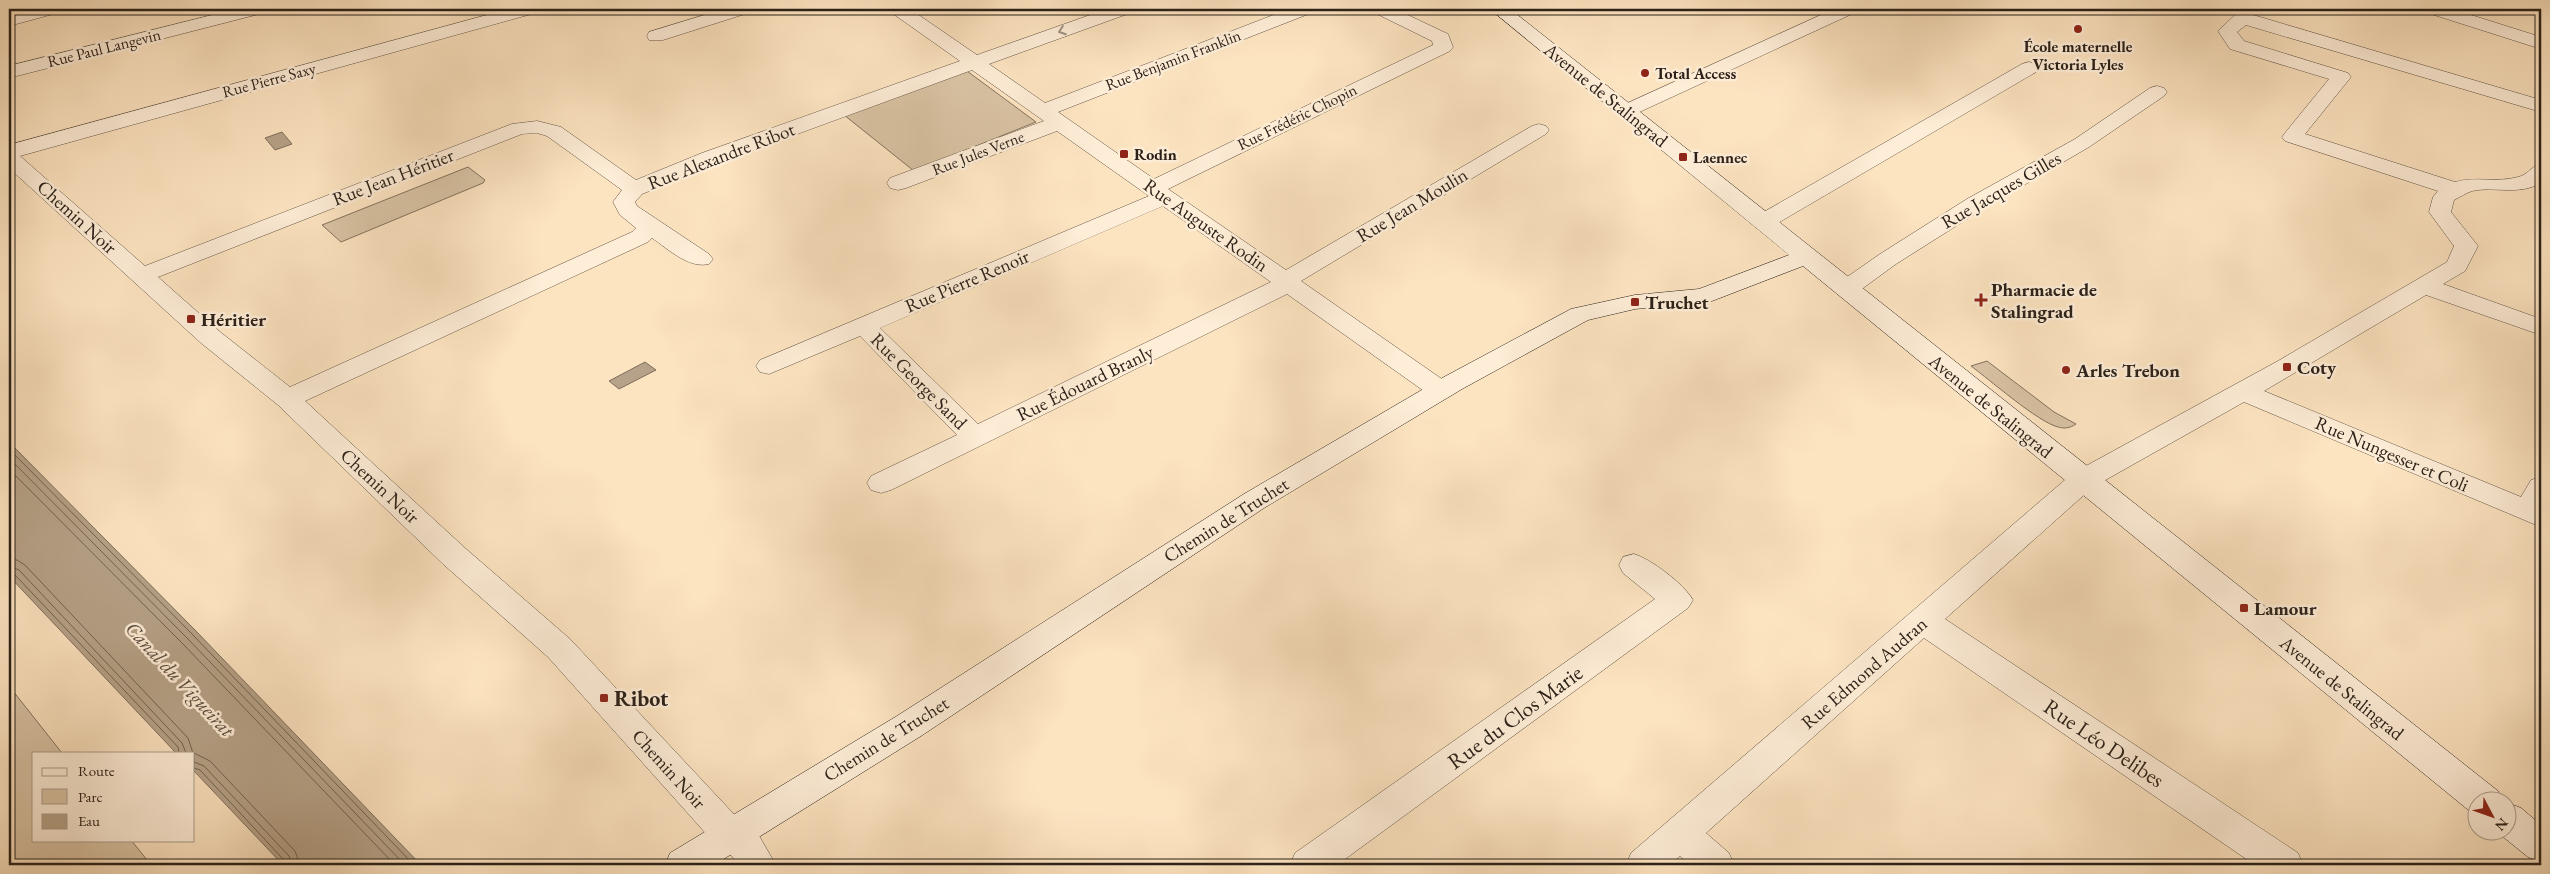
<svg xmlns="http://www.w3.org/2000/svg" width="2550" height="874" font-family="'EB Garamond',serif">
<rect width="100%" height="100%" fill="#fde4c1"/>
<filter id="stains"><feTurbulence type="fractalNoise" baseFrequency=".004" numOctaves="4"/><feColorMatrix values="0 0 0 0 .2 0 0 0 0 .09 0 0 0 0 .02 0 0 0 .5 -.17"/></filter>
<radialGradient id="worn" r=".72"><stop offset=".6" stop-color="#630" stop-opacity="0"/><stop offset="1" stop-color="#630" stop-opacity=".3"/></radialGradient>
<g fill="#d9c3a4" stroke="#82725e">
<path d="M967,71L1036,122L914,171L844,115Z"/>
<path d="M468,167L485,180L483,183L341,242L322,225Z"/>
<path d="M1987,361L2054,412L2076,424C2070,428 2065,429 2058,427C2038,422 1990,380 1971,366Z"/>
<path d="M9,686L62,753H34V840H131L151,865H9Z"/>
</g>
<g fill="#b6a288" stroke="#7e6e5c">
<path d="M282,132L292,144L275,150L265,138Z"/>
<path d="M645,362L656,370L619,389L609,381Z"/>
<path d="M9,442L195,630L421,865H283L194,771V753H176L9,576Z"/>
</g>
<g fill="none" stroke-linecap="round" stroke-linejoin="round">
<g stroke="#706250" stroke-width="1">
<path d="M9,449L192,634L414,865"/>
<path d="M9,458L187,638L405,865"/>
<path d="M9,469L182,643L395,865"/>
<path d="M9,559L17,560L25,565L188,738L193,753"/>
<path d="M9,566L19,570L182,743L186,753"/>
<path d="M9,573L15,575L178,747L179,753"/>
<path d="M194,753L210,761L295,851L300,865"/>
<path d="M194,762L204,766L289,856L292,865"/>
<path d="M194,768L200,770L284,860L286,865"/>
</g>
<defs>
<g id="minor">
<path d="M32,9H60L57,13L9,26V15Z"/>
<path d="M236,9H266L263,13L9,78V66Z"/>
<path d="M509,9H538L535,13L20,156L145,266L512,124L537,121L561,127L636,180L702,153L960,61L892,13L889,9H910L977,55L1107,9H1133L1130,13L989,64L1045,103L1289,9H1314L1311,13L1058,112L1154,179L1433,45L1432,41L1375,13L1372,9H1395L1448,34L1453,47L1450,51L1168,189L1286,270L1532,126L1539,124L1546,126L1549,130L1546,134L1301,281L1449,384L1453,390L1449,396L1440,399L1431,396L1287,294L891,490L881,493L871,490L867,483L871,476L957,435L860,336L769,374L760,372L756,366L760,360L1149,196L1057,131L906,188L898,190L890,188L887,183L890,178L1044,121L972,70L718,163L642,194L635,202L637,206L709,254L713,259L709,264C689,269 668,249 652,238L648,242L305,401L465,548L570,639L744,825L758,834L776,865H738L732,856L718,847L548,657L443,564L278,405L201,343L9,168V145ZM537,133L547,136L622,190L613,202L620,215L636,228L632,232L290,387L219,331L158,277L522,134ZM1163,206L1271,282L978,424L880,328Z"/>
<path d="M724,9H751L748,13L663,40H649L647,36L649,32Z"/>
<path d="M1834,9H1857L1854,13L1633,115L1626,117L1619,115L1616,111L1619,107Z"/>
<path d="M2425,9H2452L2541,37V49L2428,13Z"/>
<path d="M2243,12L2541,100V112L2246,25L2237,32L2244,41L2348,73L2351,77L2305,134L2455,182C2476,176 2497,183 2518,177C2528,175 2531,166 2541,164V183C2518,196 2495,186 2472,191C2466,193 2460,197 2454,200L2451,212L2478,246L2465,271L2443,284L2541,319V335L2426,295L2264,391L2521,497L2531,480L2541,477V527L2244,402L2093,487L1945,619L2298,853L2303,865H2255L1924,638L1706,833L1729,853L1734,865H1690L1680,856L1670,865H1626L1631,853L2073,473L2278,361L2447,262L2454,246L2429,212L2433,197L2438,191L2285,141L2282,137L2285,133L2329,79L2230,49L2218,31L2236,14Z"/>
<path d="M2029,62L2036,64L2039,68L2036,72L1771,227L1763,229L1755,227L1752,222L1755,217L2022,64Z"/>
<path d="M2157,86L2164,88L2167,92L2164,96L2089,147L1983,209L1896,264L1855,294L1846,296L1837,294L1834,289L1837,284L1880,254L1967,199L2075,139L2150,88Z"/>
<path d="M1634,554C1651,559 1684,584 1693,600L1688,608L1337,865H1290L1295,853L1655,599L1623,573L1619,565L1623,557Z"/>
</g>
<g id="secondary">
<path d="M1490,9H1510L2498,791L2502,802H2478V815L2472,813L1803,266L1712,301L1635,309L1588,320L1462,389L1264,508L921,736L714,865H665L670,853L897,716L1244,494L1444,377L1571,309L1635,295L1699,289L1789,255Z"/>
<path d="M2508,803L2521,808L2541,825V862L2528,857L2497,832H2508Z"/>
</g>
</defs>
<use href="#minor" stroke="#605243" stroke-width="1"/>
<use href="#secondary" stroke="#2b2119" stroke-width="1"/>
<use href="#minor" fill="#feedd7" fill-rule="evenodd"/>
<use href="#secondary" fill="#feedd7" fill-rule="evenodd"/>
</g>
<defs><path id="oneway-chevron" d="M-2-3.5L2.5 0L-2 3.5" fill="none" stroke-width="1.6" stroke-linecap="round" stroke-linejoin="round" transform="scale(1.25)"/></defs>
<use stroke="#9f9182" href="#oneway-chevron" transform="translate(1062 31) rotate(160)"/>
<g fill="#8f2418" stroke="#feedd7" stroke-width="2">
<circle cx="2078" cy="29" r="5"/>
<circle cx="1645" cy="73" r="5"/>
<rect x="1119" y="149" width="10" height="10" rx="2.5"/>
<rect x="1678" y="152" width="10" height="10" rx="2.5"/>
<path d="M1978.5 292.5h5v5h5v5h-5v5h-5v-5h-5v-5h5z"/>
<rect x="1630" y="297" width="10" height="10" rx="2.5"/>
<rect x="186" y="314" width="10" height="10" rx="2.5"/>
<rect x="2282" y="362" width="10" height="10" rx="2.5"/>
<circle cx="2066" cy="370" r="5"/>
<rect x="2239" y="603" width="10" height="10" rx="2.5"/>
<rect x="599" y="693" width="10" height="10" rx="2.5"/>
</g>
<g text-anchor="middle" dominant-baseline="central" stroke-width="5" stroke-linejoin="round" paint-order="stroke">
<g font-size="16" font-weight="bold" fill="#2b2119" stroke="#feedd7" text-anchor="start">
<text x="2078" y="46" text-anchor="middle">École maternelle<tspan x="2078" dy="18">Victoria Lyles</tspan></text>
<text x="1655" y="73">Total Access</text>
<text x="1134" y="154">Rodin</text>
<text x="1693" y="157">Laennec</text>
</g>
<g font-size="16" fill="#2b2119" stroke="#feedd7">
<text transform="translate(104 48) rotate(-14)">Rue Paul Langevin</text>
<text transform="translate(1173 60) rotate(-21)">Rue Benjamin Franklin</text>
<text transform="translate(269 80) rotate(-15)">Rue Pierre Saxy</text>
<text transform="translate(1297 117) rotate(-26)">Rue Frédéric Chopin</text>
<text transform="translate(978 153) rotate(-21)">Rue Jules Verne</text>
</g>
<g font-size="19" fill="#2b2119" stroke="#feedd7">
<text transform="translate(1606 95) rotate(39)">Avenue de Stalingrad</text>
<text transform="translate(721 156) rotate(-21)">Rue Alexandre Ribot</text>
<text transform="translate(393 177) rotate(-21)">Rue Jean Héritier</text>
<text transform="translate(2001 190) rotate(-30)">Rue Jacques Gilles</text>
<text transform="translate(1412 205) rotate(-31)">Rue Jean Moulin</text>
<text transform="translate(77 217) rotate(42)">Chemin Noir</text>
<text transform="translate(1206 225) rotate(35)">Rue Auguste Rodin</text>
<text transform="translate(967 281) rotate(-23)">Rue Pierre Renoir</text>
<text transform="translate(919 381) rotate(45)">Rue George Sand</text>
<text transform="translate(1085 383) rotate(-26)">Rue Édouard Branly</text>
<text transform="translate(1991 406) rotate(39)">Avenue de Stalingrad</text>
<text transform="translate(2392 454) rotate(23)">Rue Nungesser et Coli</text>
<text transform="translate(380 486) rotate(43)">Chemin Noir</text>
<text transform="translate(1226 520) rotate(-32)">Chemin de Truchet</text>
<text transform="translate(1864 673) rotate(-41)">Rue Edmond Audran</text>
<text transform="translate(2342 688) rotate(39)">Avenue de Stalingrad</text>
<text transform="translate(886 739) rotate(-32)">Chemin de Truchet</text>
<text transform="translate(669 769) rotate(48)">Chemin Noir</text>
</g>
<g font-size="19" font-weight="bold" fill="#2b2119" stroke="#feedd7" text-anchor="start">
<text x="1991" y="289">Pharmacie de<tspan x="1991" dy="22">Stalingrad</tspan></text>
<text x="1645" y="302">Truchet</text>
<text x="201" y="319">Héritier</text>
<text x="2297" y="367">Coty</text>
<text x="2076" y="370">Arles Trebon</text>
<text x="2254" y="608">Lamour</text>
</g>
<g font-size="20" font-style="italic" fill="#5c4e40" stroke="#feedd7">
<text transform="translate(180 679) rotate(47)">Canal du Vigueirat</text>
</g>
<g font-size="22" font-weight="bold" fill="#2b2119" stroke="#feedd7" text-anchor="start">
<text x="614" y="698">Ribot</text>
</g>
<g font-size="22" fill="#2b2119" stroke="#feedd7">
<text transform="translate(1515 717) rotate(-36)">Rue du Clos Marie</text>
<text transform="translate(2104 743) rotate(34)">Rue Léo Delibes</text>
</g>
</g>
<rect width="2550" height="874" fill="none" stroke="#fde4c1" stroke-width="30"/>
<rect x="10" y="10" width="2530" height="854" fill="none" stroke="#2b2119" stroke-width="2.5"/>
<rect x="15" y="15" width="2520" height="844" fill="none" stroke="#2b2119"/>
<rect x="32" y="752" width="162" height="90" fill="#feedd7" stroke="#aa9b8b"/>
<rect x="42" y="768" width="25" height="8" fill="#feedd7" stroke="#aa9b8b"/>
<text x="78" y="776" font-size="15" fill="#2b2119">Route</text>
<rect x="42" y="789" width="25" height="15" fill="#d9c3a4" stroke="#aa9b8b"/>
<text x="78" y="802" font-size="15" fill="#2b2119">Parc</text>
<rect x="42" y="814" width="25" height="15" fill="#b6a288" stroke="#aa9b8b"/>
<text x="78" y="826" font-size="15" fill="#2b2119">Eau</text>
<g transform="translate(2492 816) rotate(131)"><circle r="24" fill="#feedd7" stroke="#aa9b8b"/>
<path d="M0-4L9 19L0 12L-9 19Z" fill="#8f2418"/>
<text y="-8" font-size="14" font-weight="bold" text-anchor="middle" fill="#2b2119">N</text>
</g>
<rect width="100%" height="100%" filter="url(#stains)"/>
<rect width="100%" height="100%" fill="url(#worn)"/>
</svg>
